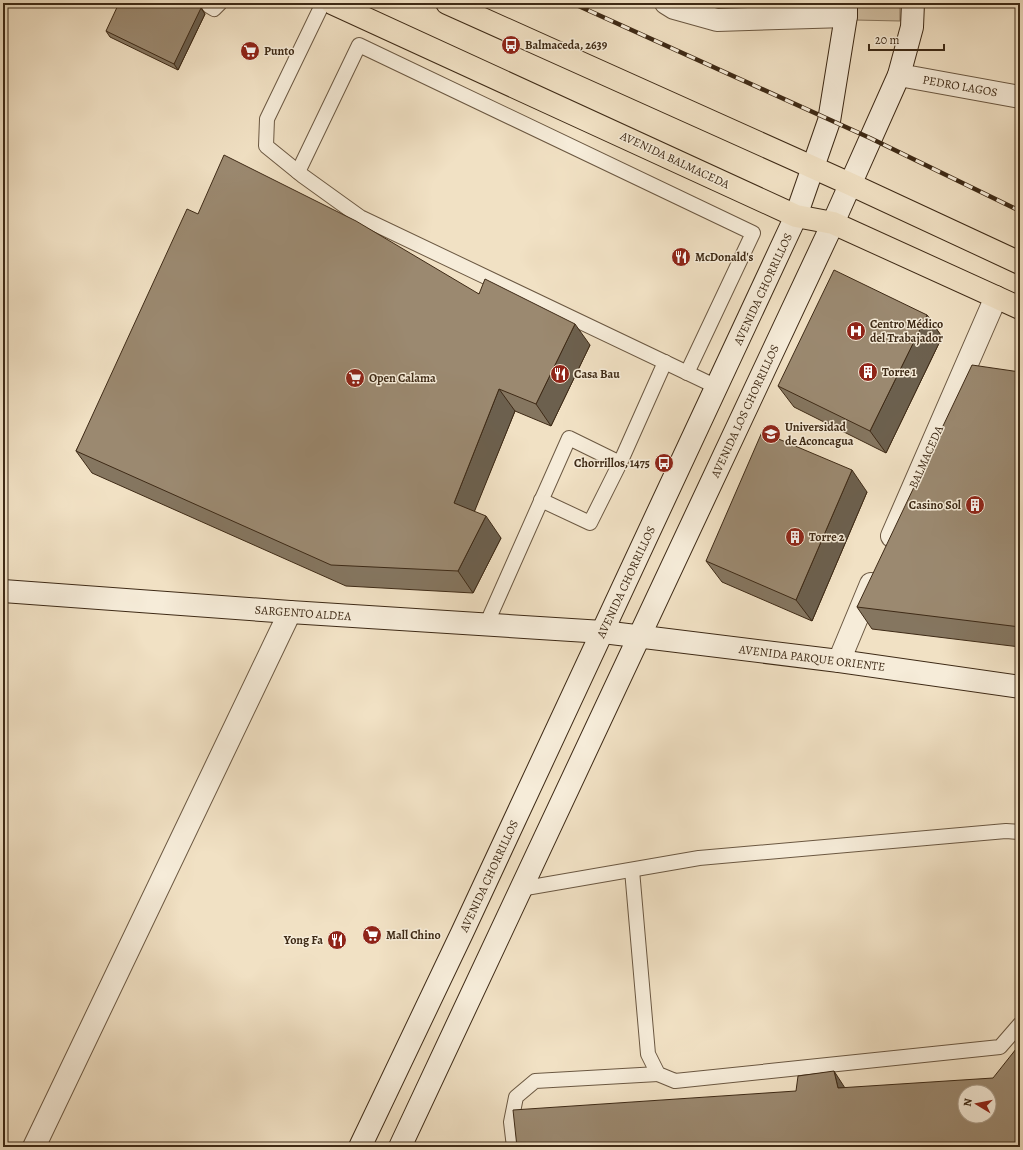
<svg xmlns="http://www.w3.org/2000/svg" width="1023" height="1150" font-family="Alegreya,serif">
<rect width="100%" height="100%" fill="#f1e1c4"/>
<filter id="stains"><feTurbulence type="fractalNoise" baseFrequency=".005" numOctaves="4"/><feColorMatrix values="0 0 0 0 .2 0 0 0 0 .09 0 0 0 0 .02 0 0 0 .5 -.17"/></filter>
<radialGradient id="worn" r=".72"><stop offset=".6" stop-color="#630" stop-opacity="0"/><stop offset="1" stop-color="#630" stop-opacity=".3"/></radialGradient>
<path fill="#d3c2a6" stroke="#88765e" d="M855,3H900V21L855,20Z"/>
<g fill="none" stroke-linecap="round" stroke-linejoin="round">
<defs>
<g id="lane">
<path d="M323,3L267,119L266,146L303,176L360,217L717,387"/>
<path d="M209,6L214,9L220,3"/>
<path d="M298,172L359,45L753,233L687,373"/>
<path d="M541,500L590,523L620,463"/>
<path d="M486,625L569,438L620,463L665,362"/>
<path d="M632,870L648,1054L658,1074L675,1081L1000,1047L1020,1024"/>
<path d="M520,889L699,858L1006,831L1020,832"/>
<path d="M514,1147L511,1122L516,1097L535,1081L658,1074"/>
</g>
<g id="street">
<path d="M666,3L674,8L717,20L846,16"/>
<path d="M899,75L1020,97"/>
<path d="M892,536L996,297"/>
<path d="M839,661L871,584"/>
<path d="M34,1147L290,612"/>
</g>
<g id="secondary">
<path d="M3,591L290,612L603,632L839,661L1020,687"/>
<path d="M360,1147L462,933L796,216L829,121L846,16V3"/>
<path d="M400,1147L833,223L899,75L912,27L913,3"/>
</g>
<g id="primary">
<path d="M332,3L796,216L833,223L1020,308"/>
<path d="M447,3L850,184L1020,263"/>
</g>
</defs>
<use href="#lane" stroke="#6b5842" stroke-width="16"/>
<use href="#street" stroke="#6b5842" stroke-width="24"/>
<use href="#secondary" stroke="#3e2a16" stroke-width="24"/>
<use href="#primary" stroke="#3e2a16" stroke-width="24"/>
<use href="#lane" stroke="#f6ecd9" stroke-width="14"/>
<use href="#street" stroke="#f6ecd9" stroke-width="22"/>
<use href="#secondary" stroke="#f6ecd9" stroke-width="22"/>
<use href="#primary" stroke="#f1e1c4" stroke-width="22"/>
<defs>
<path id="rail" d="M572,3L870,138L1020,211"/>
</defs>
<use href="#rail" stroke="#3e2a16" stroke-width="4.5"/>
<use href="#rail" stroke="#f6ecd9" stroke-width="3" stroke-dasharray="9" stroke-linecap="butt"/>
</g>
<g fill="#857660" stroke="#3e2a16">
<path d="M201,8L205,14L178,70L110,37L106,31Z"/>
<path d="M198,214L479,294L590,345L551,426L515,411L474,511L501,538L473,593L346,586L92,473L76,451Z"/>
<path d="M927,315L942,337L886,453L794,407L778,386Z"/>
<path d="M1020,372V647L872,629L857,607Z"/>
<path d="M867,492L812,621L722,582L706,561Z"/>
</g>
<g fill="#6c604e" stroke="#3e2a16">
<path d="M197,3H202L201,8L205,14L178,70L174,64Z"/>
<path d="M927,315L942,337L886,453L870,431Z"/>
<path d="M575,324L590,345L551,426L536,404Z"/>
<path d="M499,389L515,411L469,525L454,503Z"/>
<path d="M852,470L867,492L812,621L796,600Z"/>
<path d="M486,516L501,538L473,593L458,571Z"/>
<path d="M834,1071L845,1088H838Z"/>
</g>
<g fill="#9b8970" stroke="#3e2a16" fill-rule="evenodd">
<path d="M119,3H197V4L201,8L174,64L106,31Z"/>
<path d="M224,155L356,221L479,294L485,279L575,324L536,404L499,389L454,503L486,516L458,571L331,565L76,451L187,209L198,214Z"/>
<path d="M834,270L927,315L870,431L778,386Z"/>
<path d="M972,365L1020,372V627L857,607Z"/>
<path d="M762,432L852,470L796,600L706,561Z"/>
<path d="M1020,1044V1147H517L513,1110L796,1091L798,1076L834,1071L838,1088L993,1078ZM965,1092H989V1116H965Z"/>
</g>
<defs>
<symbol id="bus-disc" viewBox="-11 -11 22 22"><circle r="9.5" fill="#8f2418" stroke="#f6ecd9"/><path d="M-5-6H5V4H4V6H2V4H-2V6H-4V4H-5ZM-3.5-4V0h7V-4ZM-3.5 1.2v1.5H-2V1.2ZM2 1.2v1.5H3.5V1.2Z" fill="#fff"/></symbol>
<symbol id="supermarket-disc" viewBox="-11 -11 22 22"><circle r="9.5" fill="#8f2418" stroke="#f6ecd9"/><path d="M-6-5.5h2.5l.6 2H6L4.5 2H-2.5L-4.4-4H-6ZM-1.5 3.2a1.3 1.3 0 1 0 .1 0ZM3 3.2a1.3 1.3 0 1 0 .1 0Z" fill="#fff"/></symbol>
<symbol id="restaurant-disc" viewBox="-11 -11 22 22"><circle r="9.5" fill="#8f2418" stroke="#f6ecd9"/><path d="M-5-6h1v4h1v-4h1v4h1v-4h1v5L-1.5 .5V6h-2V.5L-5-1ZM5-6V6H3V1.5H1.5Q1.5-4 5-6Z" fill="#fff"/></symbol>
<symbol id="hospital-disc" viewBox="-11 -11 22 22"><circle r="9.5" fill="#8f2418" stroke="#f6ecd9"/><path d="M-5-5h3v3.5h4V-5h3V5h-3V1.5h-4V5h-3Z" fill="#fff"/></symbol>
<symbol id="building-disc" viewBox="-11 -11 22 22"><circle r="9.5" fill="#8f2418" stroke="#f6ecd9"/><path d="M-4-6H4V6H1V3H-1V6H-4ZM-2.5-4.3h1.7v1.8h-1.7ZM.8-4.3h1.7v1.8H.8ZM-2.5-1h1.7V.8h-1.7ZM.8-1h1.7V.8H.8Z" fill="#fff"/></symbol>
<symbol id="university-disc" viewBox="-11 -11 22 22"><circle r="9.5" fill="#8f2418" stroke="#f6ecd9"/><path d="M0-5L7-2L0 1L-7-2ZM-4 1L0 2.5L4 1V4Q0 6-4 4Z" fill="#fff"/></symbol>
</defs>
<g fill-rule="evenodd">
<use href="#bus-disc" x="500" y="34" width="22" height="22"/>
<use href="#supermarket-disc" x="239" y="40" width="22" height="22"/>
<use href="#restaurant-disc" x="670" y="246" width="22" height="22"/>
<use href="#hospital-disc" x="845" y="320" width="22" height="22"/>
<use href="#building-disc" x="857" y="361" width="22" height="22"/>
<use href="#restaurant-disc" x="549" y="363" width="22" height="22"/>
<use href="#supermarket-disc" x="344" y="367" width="22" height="22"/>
<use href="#university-disc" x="760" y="423" width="22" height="22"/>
<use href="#bus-disc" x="653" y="452" width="22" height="22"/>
<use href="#building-disc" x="964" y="494" width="22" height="22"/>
<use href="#building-disc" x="784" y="526" width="22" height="22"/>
<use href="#supermarket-disc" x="361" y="924" width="22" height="22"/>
<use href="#restaurant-disc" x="326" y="929" width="22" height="22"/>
</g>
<g text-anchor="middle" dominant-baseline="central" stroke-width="3" stroke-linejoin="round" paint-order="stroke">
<g font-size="12" font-weight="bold" fill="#3e2a16" stroke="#f6ecd9" text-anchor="start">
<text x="525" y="45">Balmaceda, 2639</text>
<text x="264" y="51">Punto</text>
<text x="695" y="257">McDonald's</text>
<text x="870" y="324">Centro Médico<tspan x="870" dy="14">del Trabajador</tspan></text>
<text x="882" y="372">Torre 1</text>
<text x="574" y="374">Casa Bau</text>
<text x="369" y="378">Open Calama</text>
<text x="785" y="427">Universidad<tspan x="785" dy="14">de Aconcagua</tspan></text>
<text x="650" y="463" text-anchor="end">Chorrillos, 1475</text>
<text x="961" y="505" text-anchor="end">Casino Sol</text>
<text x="809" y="537">Torre 2</text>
<text x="386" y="935">Mall Chino</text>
<text x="323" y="940" text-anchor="end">Yong Fa</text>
</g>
<g font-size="12" fill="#3e2a16" stroke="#f6ecd9">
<text transform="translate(960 86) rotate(10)">PEDRO LAGOS</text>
<text transform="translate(675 160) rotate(25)">AVENIDA BALMACEDA</text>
<text transform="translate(763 289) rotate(-65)">AVENIDA CHORRILLOS</text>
<text transform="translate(745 411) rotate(-65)">AVENIDA LOS CHORRILLOS</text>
<text transform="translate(926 457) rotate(-66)">BALMACEDA</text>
<text transform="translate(626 582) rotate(-65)">AVENIDA CHORRILLOS</text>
<text transform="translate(303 613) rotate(4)">SARGENTO ALDEA</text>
<text transform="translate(812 658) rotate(7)">AVENIDA PARQUE ORIENTE</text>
<text transform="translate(489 876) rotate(-65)">AVENIDA CHORRILLOS</text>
</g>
</g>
<rect width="1023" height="1150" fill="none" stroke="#f1e1c4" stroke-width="16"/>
<rect x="4" y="4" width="1015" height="1142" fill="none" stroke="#3e2a16" stroke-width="2"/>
<rect x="8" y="8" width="1007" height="1134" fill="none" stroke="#3e2a16"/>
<g transform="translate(977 1104) rotate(280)"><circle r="19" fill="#f6ecd9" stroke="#ac9e8b"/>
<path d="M0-3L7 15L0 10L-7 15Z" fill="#8f2418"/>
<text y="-6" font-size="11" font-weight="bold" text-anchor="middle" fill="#3e2a16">N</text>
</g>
<path d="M869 44v6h75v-6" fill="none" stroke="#3e2a16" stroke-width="2"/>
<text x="875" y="44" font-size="12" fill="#3e2a16" stroke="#f6ecd9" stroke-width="3" paint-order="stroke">20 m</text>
<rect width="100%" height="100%" filter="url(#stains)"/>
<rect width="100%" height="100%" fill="url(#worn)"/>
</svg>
